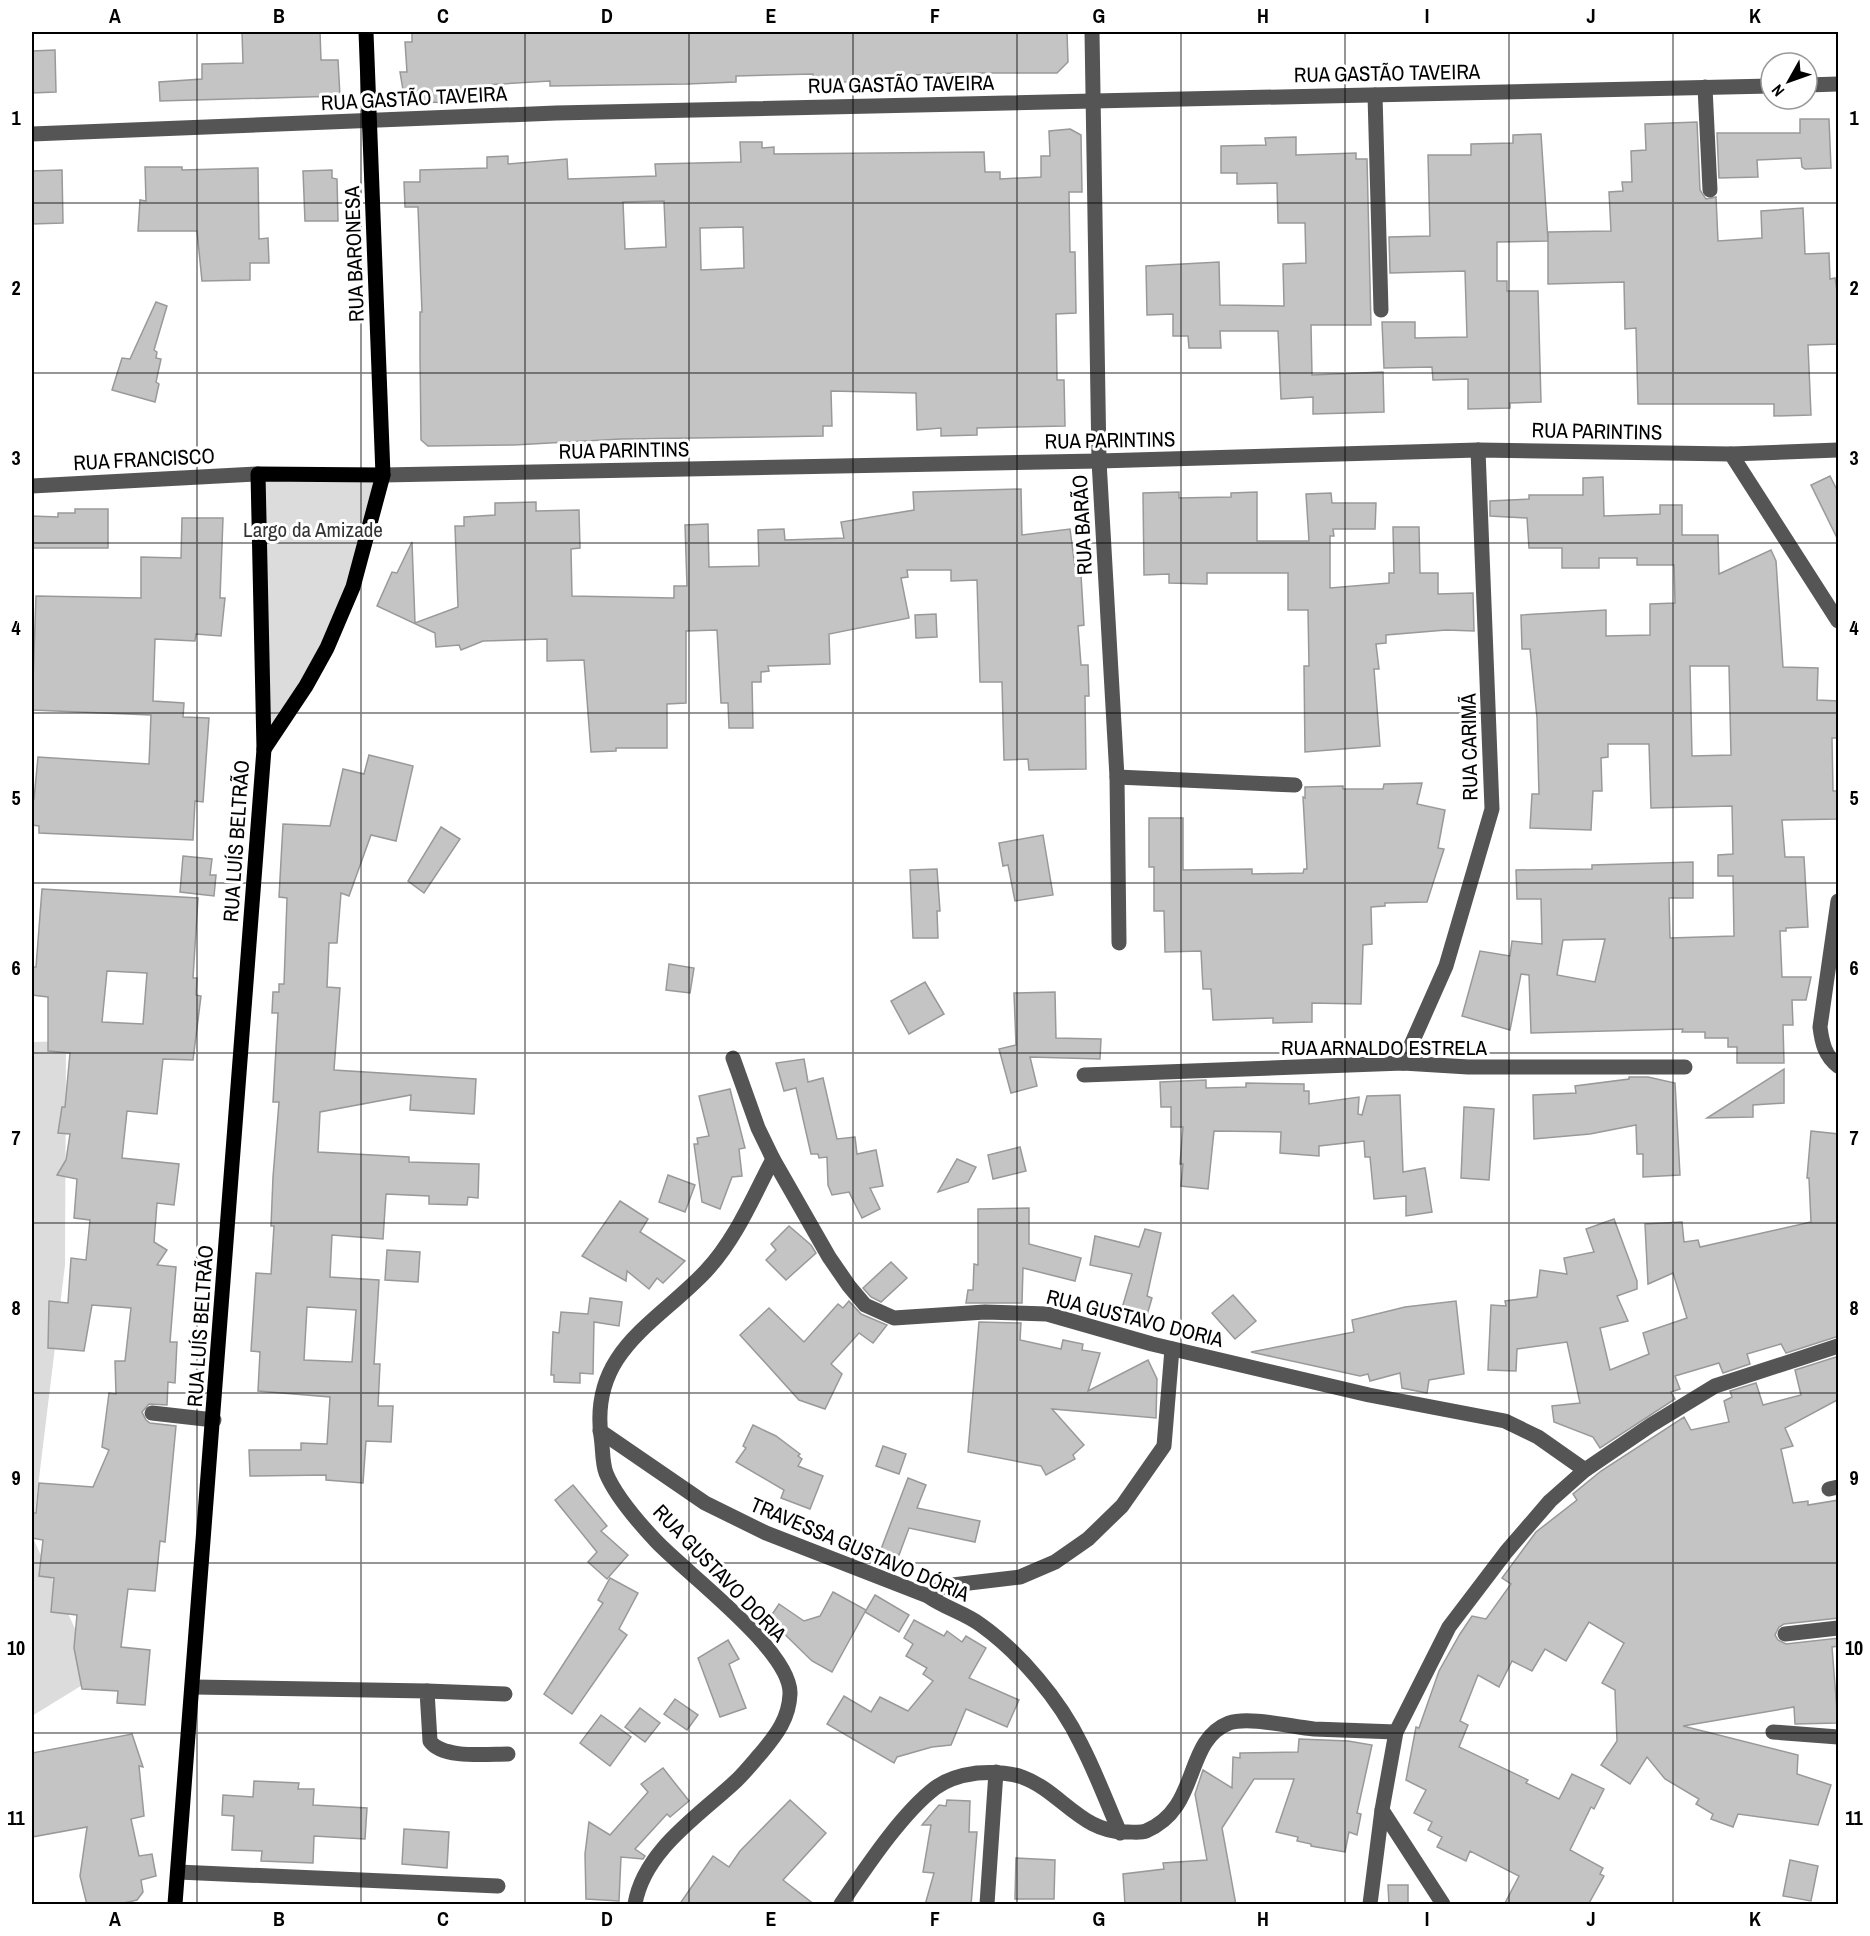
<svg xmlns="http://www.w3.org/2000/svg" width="1870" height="1936" font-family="'Archivo Narrow',sans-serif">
<rect width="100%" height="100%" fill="#fff"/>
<g fill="#dcdcdc">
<path d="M258,474L383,475L353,587L264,749Z"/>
<path d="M66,1041L65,1265L32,1536L97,1676L32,1716V1042Z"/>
</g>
<g fill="#c4c4c4" stroke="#999" stroke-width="1.5" fill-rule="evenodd">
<path d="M242,32H320L321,60H338L340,96L160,101L159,82L202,79V64L243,63Z"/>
<path d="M447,32H1067L1068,62L1057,73H977V77H953V73L914,75V78L880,81L813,83V74L736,76V82L687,84L550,86V81L485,85V103L413,102L403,90L400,72H407L405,42H412V33Z"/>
<path d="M55,50L56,92L32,93V51Z"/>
<path d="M1800,119H1829L1831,168L1805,169L1802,167L1801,158L1757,160L1758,177L1719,178L1717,133H1800Z"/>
<path d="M1697,122L1700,190L1706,199L1716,197L1718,241L1762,238L1761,211L1803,208L1805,254L1829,253L1830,279L1835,278L1839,305V344L1808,345L1811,415L1774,416V404H1638L1636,328L1625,329L1624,282L1548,284V232L1611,231L1609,192L1623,191L1622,182H1632L1631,151L1646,150L1645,124Z"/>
<path d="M1070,129L1081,135L1082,192H1069L1070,252H1075L1076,313L1056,314L1057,380H1064L1065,426L977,428V435L941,436V428L917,430L916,393L831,391L832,426H823V436L621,439L514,445L428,446L421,440L420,356V312H422L418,207H405L404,182H420V170L487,168V157L508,156V164L567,159L568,179L656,176L655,164L741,162L740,142H762V148L774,147V154L984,152L985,172H1000V179L1041,177V156H1050L1049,131ZM664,201L666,247L625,249L623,202ZM743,227L744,268L701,270L700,228Z"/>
<path d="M1541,134L1548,241L1497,242V281H1507V291H1538L1541,402L1510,403V408L1468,409V379L1433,380L1432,367L1384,368L1382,322H1415V338L1467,337L1465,271L1390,273L1389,237L1430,236L1428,155H1471V144L1513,143V135Z"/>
<path d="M1296,137V155L1356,153V159H1367L1371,325H1311L1312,375L1383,372L1384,412L1313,414V397L1281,399L1278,331H1220L1221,348H1189L1188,336H1173V314L1147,315L1146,266L1219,262L1220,305L1284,306L1283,264L1306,263L1305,223H1278L1277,183L1237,184V173H1221V146L1266,145L1265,138Z"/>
<path d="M145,167H182V170L258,168L259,239L268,238L269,263H250V280L202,281L197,231H138L140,200L146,201Z"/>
<path d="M62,170L63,223L32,224V171Z"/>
<path d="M332,170V178L337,179L338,221H305L303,171Z"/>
<path d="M156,302L167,306L154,350L157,352L156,358L161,359L156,382L159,384L155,402L112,390L122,358L130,359Z"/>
<path d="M1830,476L1839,494V542L1811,485Z"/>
<path d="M1603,477L1604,516L1660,514V505H1682V535H1718L1719,574L1771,550L1776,561L1783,667L1818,668L1817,700L1839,701V738H1832L1833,791H1839V819L1782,820L1785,857H1804L1808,927L1786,928V931H1780L1782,977H1811L1806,1000H1792L1793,1025H1783L1784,1063H1737V1047H1728V1038H1705V1032H1682L1683,1029L1531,1033L1529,975L1521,974L1510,1030L1462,1016L1480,951L1510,956L1512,941L1542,944L1541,899H1517L1516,870L1592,869V865L1693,862V898H1669L1670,938L1734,936L1733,876H1718V855L1733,854L1732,806L1651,808L1649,744H1608V757L1601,758L1602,791H1593L1591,830L1530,828L1532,794H1539L1537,718L1530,649H1522L1521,615L1606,610V636L1650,635V604L1675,603L1674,565H1637V558H1599V568H1562V548H1529L1527,518L1490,516V501L1529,499V495H1583V478ZM1690,666H1729L1731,755L1692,756ZM1605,939L1595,982L1557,975L1563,940Z"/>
<path d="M1021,489L1022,535L1070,529L1076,575H1081L1084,625L1078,626L1081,665H1088L1089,696H1085L1086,769L1029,770L1028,759L1004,760L1002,682H980L977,580L951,581V570H907L908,577L901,578L909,618L829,634L830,664L768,666L769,671L761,672V682H752L753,728H729L728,703H721L717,630L686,631V703L667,704V748H616V751L591,752L584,660L547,661V639L483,641L461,650L459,645L436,647L435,633L377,606L392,572L397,573L412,542L415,623L458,607L455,526H464V517L495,515V503L536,502V511L579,510L580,548L571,549L572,596L674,598V586H687L685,525L708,524L709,567L759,566L758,530L784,529L785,540L844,538L841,522L914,510L913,492Z"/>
<path d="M1179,492V498L1231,497V493L1257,492V541H1309L1306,494L1331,493L1332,503H1376L1375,529H1333L1334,536H1330V588L1389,583V573H1394L1393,527H1419L1420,573H1438V594L1473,593L1474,631L1446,630L1386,635V643L1376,644L1379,669H1374L1380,746L1305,752L1304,666H1309L1308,610H1288V573H1207V584L1169,583V574L1144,575L1143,493Z"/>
<path d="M75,509H108V548H32V516L58,517V513H75Z"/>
<path d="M182,518H223L220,598H225L221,636L196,634L195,641L155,639L153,701L184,703L183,717L209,718L203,802L195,801L193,840L39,833V826L32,825V799H34L38,757L149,764L151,715L32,710L36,596L141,598V557L181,558Z"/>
<path d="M936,614L937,637L916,638L915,615Z"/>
<path d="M369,755L413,766L396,841L371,835L349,896L341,893L337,943H329L327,987L340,988L334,1070L476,1079L474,1114L410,1110L411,1095L320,1112L318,1152L409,1157V1162L479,1164L478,1198L468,1197L467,1205L429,1204V1196L386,1194L383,1239L332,1235L330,1277L379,1280L374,1364H380L378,1406H393L391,1442L366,1441L363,1483L326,1480V1475L250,1476L249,1450H301V1443L327,1444L330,1397L258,1391L260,1352L251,1351L256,1273L271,1274L274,1226H271L273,1177L279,1102H273L278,1013H272L273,992H279V984H284L287,898L279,897L283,824L330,826L343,769L364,774ZM307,1307L356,1310L352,1362L304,1360Z"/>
<path d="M1422,783L1417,804L1445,810L1438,848L1444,849L1427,902L1385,903V906L1371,907L1372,944L1363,945L1361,1004L1312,1003V1022L1273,1023V1018L1213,1020L1211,989H1203L1201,951L1165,952L1164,911H1154V867H1149V818H1183V870L1252,869V874L1303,873L1304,869H1307L1303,797L1305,798V787L1343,786V789H1383L1384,784Z"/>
<path d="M441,827L460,839L424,893L408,881Z"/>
<path d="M1043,835L1053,895L1015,901L1008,865L1003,866L999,843Z"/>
<path d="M183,856L212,859L210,875H216L214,896L180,892Z"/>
<path d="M937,869L940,911H937L938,938H913L910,870Z"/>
<path d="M42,889L198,898L193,978H197L196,995L201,996L193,1060L163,1059L157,1114L127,1111L122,1158L179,1164L174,1205L157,1203L154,1242L167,1250L157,1265L176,1267L170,1342H177L175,1383L168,1382L167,1405L149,1404L142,1412L146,1420L150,1423L176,1426L165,1542L160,1541L155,1591L128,1589L121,1647L150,1650L145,1705L117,1703L118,1691L82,1689L74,1648L77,1615L51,1612L54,1578L39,1576L43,1540L32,1538V1513H36L39,1483L93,1487L109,1450L102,1447L109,1393L116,1394L115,1361H125L131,1308L92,1305L84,1351L48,1348L49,1301L68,1303L71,1258L86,1260L90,1220L74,1218L77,1179L57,1175L66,1160L70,1134L58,1133L62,1107H65L70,1053L48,1051V997L32,995V967H36ZM107,971L147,973L143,1024L102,1022Z"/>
<path d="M669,964L694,968L690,993L666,990Z"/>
<path d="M925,982L944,1014L909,1034L891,1001Z"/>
<path d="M1055,992L1056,1038L1101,1039L1100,1059L1030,1057L1037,1086L1011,1093L999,1049L1016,1045L1014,993Z"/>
<path d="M804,1059L808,1082L823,1078L837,1139L855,1137L857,1154L876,1150L883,1186L870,1188L880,1209L862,1218L849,1192L832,1195L828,1185L827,1157L819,1158L818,1154H811L796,1088L784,1091L776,1063Z"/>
<path d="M1784,1069V1103L1753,1105V1117L1707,1118Z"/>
<path d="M1629,1077H1648L1675,1083L1680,1175L1643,1177V1154H1637L1636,1125L1590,1134L1534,1139L1533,1095L1576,1093L1575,1086L1629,1079Z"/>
<path d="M1206,1080V1088L1246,1087V1083L1304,1084V1091H1309V1104L1359,1097L1358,1114L1362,1115L1367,1096L1400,1095L1403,1172L1425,1168L1432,1212L1406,1216V1196L1374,1199L1370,1157H1365L1364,1141L1319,1146V1156L1280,1153L1281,1132L1214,1131L1208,1189L1181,1186L1183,1164H1180L1183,1127H1171V1107H1161L1160,1082Z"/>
<path d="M730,1089L745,1148L739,1149L742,1176L732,1177L720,1209L702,1202L694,1144H698L697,1138L709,1136L699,1096Z"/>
<path d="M1464,1107L1494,1109L1489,1180L1461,1178Z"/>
<path d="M1811,1131L1839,1134V1336L1786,1353L1781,1344L1747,1354L1750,1364L1723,1373L1719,1363L1675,1376L1680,1389L1671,1392L1675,1399L1600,1448L1593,1437L1554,1422L1552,1406L1580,1403L1567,1342L1517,1349L1516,1371L1488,1370L1491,1305L1506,1306L1505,1301L1537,1297L1540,1270L1567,1274L1564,1258L1594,1252L1586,1229L1614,1219L1637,1281V1289L1617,1296L1628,1321L1600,1328L1610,1370L1649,1354L1643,1333L1687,1318L1673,1273L1648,1284L1645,1224L1682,1222L1684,1242L1698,1240L1700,1247L1811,1222L1809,1178H1807Z"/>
<path d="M1020,1147L1026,1171L993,1179L988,1155Z"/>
<path d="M957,1159L976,1167L968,1182L938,1192Z"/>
<path d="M668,1175L695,1185L685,1212L659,1202Z"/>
<path d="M620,1201L648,1219L640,1232L685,1261L663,1283L657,1278L649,1289L627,1271L626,1281L582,1256Z"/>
<path d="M1029,1208V1244L1081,1258L1075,1281L1023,1268L1022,1303H966L968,1290H973L974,1264L978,1265V1209Z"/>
<path d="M789,1226L811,1245L816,1253L786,1280L766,1260L776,1250L771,1244Z"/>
<path d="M1145,1229L1161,1233L1147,1296L1152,1298L1145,1322L1120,1315L1132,1274L1090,1265L1095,1236L1139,1247Z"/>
<path d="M387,1250L420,1252L418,1282L385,1280Z"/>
<path d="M891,1262L907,1278L881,1302L871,1297L863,1288Z"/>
<path d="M1233,1295L1256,1321L1235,1339L1212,1313Z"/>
<path d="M590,1298L622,1302L619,1326L594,1322L593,1374L580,1373V1383L554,1382V1375H551L553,1332L559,1333L561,1312L588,1314Z"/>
<path d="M849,1301L861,1314L887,1325L873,1343L859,1333L831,1364L842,1374L825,1409L799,1400L740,1335L769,1308L804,1342L838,1304L843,1308Z"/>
<path d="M1456,1301L1464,1374L1429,1380L1427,1393L1402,1388L1400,1373L1370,1381L1368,1374L1360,1376L1251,1352L1354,1332L1352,1320L1405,1307Z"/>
<path d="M979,1322L1021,1323L1020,1340L1061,1349L1063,1340L1083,1344L1082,1350L1100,1353L1088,1391L1148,1360L1157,1379L1156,1418L1052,1409L1084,1445L1073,1455L1075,1459L1046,1475L1041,1466L968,1452Z"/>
<path d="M1839,1356V1399L1785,1428L1793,1446L1781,1449L1793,1503L1808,1501V1505L1839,1500V1618L1784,1624L1779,1627L1775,1635L1778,1640L1786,1644L1839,1638V1646L1832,1647L1838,1723L1795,1724L1794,1707L1683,1726L1798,1755L1797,1774L1831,1785L1818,1825L1738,1814L1733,1827L1711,1819L1713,1814L1696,1804L1699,1799L1665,1779L1647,1757L1630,1784L1601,1765L1617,1741L1615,1690L1602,1683L1624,1643L1589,1622L1566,1661L1545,1649L1532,1671L1512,1661L1499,1687L1478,1675L1460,1721L1468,1725L1459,1747L1528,1780L1526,1783L1559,1799L1572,1774L1604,1789L1594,1809L1591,1807L1570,1850L1603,1868L1600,1874L1604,1876L1588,1905H1504L1519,1876L1470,1851L1466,1861L1437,1847L1442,1837L1428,1830L1432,1822L1414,1813L1426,1790L1406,1780L1416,1727L1419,1728L1439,1671L1460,1634L1472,1616L1486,1619L1511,1584L1502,1578L1536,1532L1577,1500L1573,1494L1601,1471L1684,1417L1691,1430L1729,1422L1724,1401L1732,1397L1730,1391L1756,1383L1763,1405L1801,1395L1795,1370Z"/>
<path d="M753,1425L776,1436L800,1454L798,1456L802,1459L798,1466L823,1476L810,1509L781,1498L784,1490L736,1462L746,1448L743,1446Z"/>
<path d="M883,1446L906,1454L899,1474L876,1466Z"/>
<path d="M908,1478L926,1485L917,1508L980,1521L975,1542L909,1528L899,1555L881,1549Z"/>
<path d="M573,1485L607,1526L601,1531L628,1555L607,1579L588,1562L597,1552L555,1500Z"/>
<path d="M610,1578L638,1593L619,1629L627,1635L572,1714L544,1694L603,1603L598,1600Z"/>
<path d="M833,1592L866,1610L832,1672L812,1661L769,1619L779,1604L804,1621L820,1616Z"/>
<path d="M875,1595L909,1615L899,1632L865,1612Z"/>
<path d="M914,1620L944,1636L947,1631L962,1642L966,1636L986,1648L969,1678L1019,1700L1007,1727L966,1709L951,1745L932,1747L897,1757L894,1763L827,1724L844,1696L871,1712L880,1697L908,1711L933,1681L923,1674L927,1668L906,1656L913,1644L904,1638Z"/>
<path d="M728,1640L739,1659L729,1664L746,1708L720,1717L698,1658Z"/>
<path d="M675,1699L698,1715L687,1730L664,1714Z"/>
<path d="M640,1708L660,1723L645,1742L625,1727Z"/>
<path d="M601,1715L631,1737L610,1766L580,1743Z"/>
<path d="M132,1734L143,1767L139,1766L144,1816L131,1819L139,1856L152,1854L156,1876L141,1880L143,1892L137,1900L115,1905H87L80,1876L87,1827L32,1837V1753Z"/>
<path d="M1299,1739L1348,1741L1372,1745L1357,1813L1361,1814L1357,1835L1349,1832L1345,1852L1311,1846V1844L1297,1841L1298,1837L1276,1832L1294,1779H1254L1222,1828L1236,1905H1125L1123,1874L1164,1869L1163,1863L1207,1860L1195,1794L1203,1770L1232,1788L1233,1757L1240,1758V1753L1298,1752Z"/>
<path d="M663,1768L689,1801L670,1817L667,1814L635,1849L645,1856L643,1859L621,1857L619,1901L586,1899L585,1854L589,1822L610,1835L648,1792L641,1784Z"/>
<path d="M254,1781L299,1783L298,1789H314L313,1805L367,1808L365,1839L314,1836L313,1863L261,1861L262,1851L232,1850L234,1816L222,1815L223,1795L253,1797Z"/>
<path d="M790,1800L826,1833L783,1880L815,1905H679L713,1856L729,1867L740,1851Z"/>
<path d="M947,1800L970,1801L969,1832H977L971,1905H925L934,1873L923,1872L931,1825H922L939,1805L946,1806Z"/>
<path d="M404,1829L449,1832L447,1868L402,1864Z"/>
<path d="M1016,1858L1055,1860L1054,1899H1015Z"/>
<path d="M1790,1860L1818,1866L1811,1901L1783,1896Z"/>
<path d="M1388,1885H1408V1905H1389Z"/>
</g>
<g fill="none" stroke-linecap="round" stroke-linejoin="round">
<g stroke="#555" stroke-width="15">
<path d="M1092,32L1099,461L1117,777L1119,943"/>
<path d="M1807,85L1838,84"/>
<path d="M1705,87L1710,190"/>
<path d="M1375,95L1381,310"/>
<path d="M32,134L556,113L1771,86"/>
<path d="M1731,454L1838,621"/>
<path d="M383,475L1099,461L1478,450L1731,454L1838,450"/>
<path d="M32,486L258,474"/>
<path d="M1117,777L1295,785"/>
<path d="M1838,901L1820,1027C1822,1043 1825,1056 1838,1066"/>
<path d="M733,1058L758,1128L773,1159"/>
<path d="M1403,1063L1446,966L1492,809L1478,450"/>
<path d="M1084,1075L1403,1063L1468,1067H1685"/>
<path d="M152,1413L214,1420"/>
<path d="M600,1431L705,1503L766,1533L928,1596C945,1608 965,1613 981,1625C1020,1653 1060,1700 1081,1744C1096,1773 1107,1803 1120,1833"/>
<path d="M1829,1489L1838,1487"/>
<path d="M928,1596L944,1586L1020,1577L1055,1562L1088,1539L1122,1506L1164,1446L1172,1349"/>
<path d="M1785,1634L1838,1628"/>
<path d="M193,1687L427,1691L430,1741C442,1759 487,1754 508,1754"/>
<path d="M427,1691L505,1694"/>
<path d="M1773,1732L1838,1737"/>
<path d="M1382,1810L1443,1904"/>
<path d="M178,1872L498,1886"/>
<path d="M635,1904C644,1850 700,1815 737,1780C746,1771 754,1761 762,1752C777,1734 789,1718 790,1694C792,1651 686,1573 656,1541C640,1524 615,1495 606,1473C602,1463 603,1448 601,1436C590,1351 657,1323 706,1271C736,1239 753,1197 773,1159L829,1257L849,1286L865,1305L894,1318L985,1312L1047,1314L1152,1344L1369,1395L1505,1421L1538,1437L1585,1470"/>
<path d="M841,1904C865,1869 901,1814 935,1788C947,1779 962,1775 977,1773C992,1772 1007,1772 1022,1777C1061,1791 1082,1834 1128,1832C1134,1832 1141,1833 1146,1831C1201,1808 1183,1741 1229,1723C1249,1716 1292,1727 1314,1729C1342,1730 1369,1731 1396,1732"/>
<path d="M987,1904L996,1772"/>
<path d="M1370,1904L1382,1810L1396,1732L1449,1627L1506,1552L1550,1501L1585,1470L1651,1425L1715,1386L1838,1346"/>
</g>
<g stroke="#000" stroke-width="15">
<path d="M264,749L306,686L327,648L353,587L383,475L366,32"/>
<path d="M175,1904L264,749L258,474L383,475"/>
</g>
</g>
<path fill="none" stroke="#000" stroke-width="1.5" stroke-opacity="0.55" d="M197,32V1904M361,32V1904M525,32V1904M689,32V1904M853,32V1904M1017,32V1904M1181,32V1904M1345,32V1904M1509,32V1904M1673,32V1904M32,203H1838M32,373H1838M32,543H1838M32,713H1838M32,883H1838M32,1053H1838M32,1223H1838M32,1393H1838M32,1563H1838M32,1733H1838"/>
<g text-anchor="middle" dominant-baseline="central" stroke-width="6" stroke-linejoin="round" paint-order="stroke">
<g font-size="21" fill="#000" stroke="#fff">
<text transform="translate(1387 73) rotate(-1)">RUA GASTÃO TAVEIRA</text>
<text transform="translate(901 84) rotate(-1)">RUA GASTÃO TAVEIRA</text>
<text transform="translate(414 98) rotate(-3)">RUA GASTÃO TAVEIRA</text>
<text transform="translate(354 254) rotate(-92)">RUA BARONESA</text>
<text transform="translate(1597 431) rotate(1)">RUA PARINTINS</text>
<text transform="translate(1110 440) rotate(-1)">RUA PARINTINS</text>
<text transform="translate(624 450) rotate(-1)">RUA PARINTINS</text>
<text transform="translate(144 459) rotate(-3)">RUA FRANCISCO</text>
<text transform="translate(1082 525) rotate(-93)">RUA BARÃO</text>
<text transform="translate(1469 747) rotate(-91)">RUA CARIMÃ</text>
<text transform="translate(236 841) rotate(-86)">RUA LUÍS BELTRÃO</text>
<text x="1384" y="1047">RUA ARNALDO ESTRELA</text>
<text transform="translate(1135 1318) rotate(14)">RUA GUSTAVO DORIA</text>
<text transform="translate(200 1326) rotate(-86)">RUA LUÍS BELTRÃO</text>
<text transform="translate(860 1549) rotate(23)">TRAVESSA GUSTAVO DÓRIA</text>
<text transform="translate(720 1573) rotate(46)">RUA GUSTAVO DORIA</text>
</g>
<g font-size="21" fill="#333" stroke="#fff">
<text x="313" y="529">Largo da Amizade</text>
</g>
</g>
<rect width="1870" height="1936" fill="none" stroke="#ffffff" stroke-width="66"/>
<g transform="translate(1789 81) rotate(230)"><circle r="28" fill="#ffffff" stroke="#999999" stroke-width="1.5"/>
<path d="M0-4.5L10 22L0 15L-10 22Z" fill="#000000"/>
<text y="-9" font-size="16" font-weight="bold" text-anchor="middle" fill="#000000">N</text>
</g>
<rect x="33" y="33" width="1804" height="1870" fill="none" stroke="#000" stroke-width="2"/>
<g font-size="20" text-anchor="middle" font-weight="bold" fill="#000">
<text x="115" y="23">A</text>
<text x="279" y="23">B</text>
<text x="443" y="23">C</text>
<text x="607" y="23">D</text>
<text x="771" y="23">E</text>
<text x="935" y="23">F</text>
<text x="1099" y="23">G</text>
<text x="1263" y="23">H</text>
<text x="1427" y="23">I</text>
<text x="1591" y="23">J</text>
<text x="1755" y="23">K</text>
<text x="16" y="125">1</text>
<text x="1854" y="125">1</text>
<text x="16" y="295">2</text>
<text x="1854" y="295">2</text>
<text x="16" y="465">3</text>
<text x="1854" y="465">3</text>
<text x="16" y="635">4</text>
<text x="1854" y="635">4</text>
<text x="16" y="805">5</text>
<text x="1854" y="805">5</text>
<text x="16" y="975">6</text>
<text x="1854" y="975">6</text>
<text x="16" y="1145">7</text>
<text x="1854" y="1145">7</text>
<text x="16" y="1315">8</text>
<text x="1854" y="1315">8</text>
<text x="16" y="1485">9</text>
<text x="1854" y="1485">9</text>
<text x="16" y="1655">10</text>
<text x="1854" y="1655">10</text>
<text x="16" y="1825">11</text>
<text x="1854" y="1825">11</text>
<text x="115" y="1926">A</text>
<text x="279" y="1926">B</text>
<text x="443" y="1926">C</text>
<text x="607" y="1926">D</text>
<text x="771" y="1926">E</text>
<text x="935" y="1926">F</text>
<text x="1099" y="1926">G</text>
<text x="1263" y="1926">H</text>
<text x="1427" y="1926">I</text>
<text x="1591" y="1926">J</text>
<text x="1755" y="1926">K</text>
</g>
</svg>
